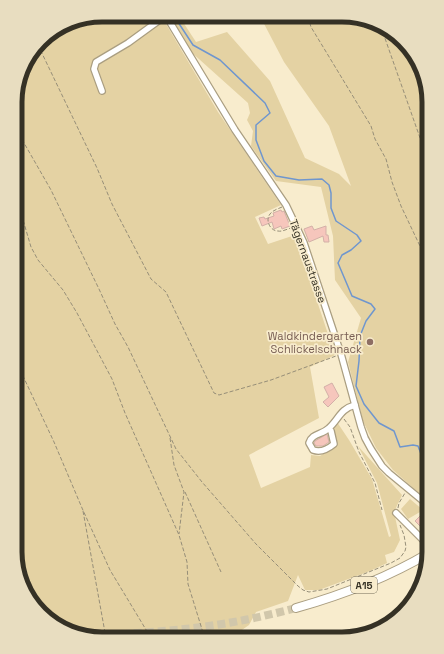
<svg xmlns="http://www.w3.org/2000/svg" width="444" height="654" font-family="'Space Grotesk',sans-serif">
<rect width="100%" height="100%" fill="#f8eccd"/>
<g fill="#e4d2a3">
<path d="M359,17L395,33L422,68L429,102V502L393,470L376,448L363,421L348,362L361,318L335,280L333,236L321,187L276,181L251,146L253,131L247,120L250,113L248,103L190,51L171,19H181L196,42L227,32L270,81L305,158L339,174L351,186L329,126L284,62L261,18Z"/>
<path d="M163,19L218,112L281,205L255,217L268,244L295,235L335,355L310,367L319,418L249,455L261,488L310,467L311,455L320,456L338,444L332,426L337,422L349,440L372,479L389,537L391,536L377,483L358,446L402,495L394,512L400,540L394,552L385,555L387,563L370,571L319,590H305L298,575L288,601L256,612L249,625L239,632L215,639L90,638L49,621L22,586L15,552L16,90L27,59L45,36L74,20Z"/>
<path d="M410,499L429,515V521L420,512L408,519L401,509Z"/>
</g>
<g fill="none" stroke-linecap="round" stroke-linejoin="round">
<path stroke="#6f96ce" stroke-width="1.5" d="M176,19L193,45L220,60L265,103L270,113L256,125V140L264,161L276,176L299,180L322,179L329,185L331,193V208L336,221L357,235L361,241L351,250L342,255L338,263L352,296L371,304L375,309L366,321L360,336L359,361L356,386L364,404L379,423L394,431L400,447L413,445L418,446L423,459V473L429,479"/>
</g>
<g fill="#f6c6bc" stroke="#d3b0a8">
<path d="M281,210L282,212L284,211L290,226L282,229L281,226L274,229L272,222L262,226L259,218L264,217L265,219L274,216L273,213Z"/>
<path d="M312,226L314,230L326,226V235H328L329,242H324L323,236L309,242L304,229Z"/>
<path d="M332,383L339,396L328,407L323,402L329,397L324,387Z"/>
<path d="M327,434L329,442L323,446H316L314,443L315,441Z"/>
<path d="M421,515L429,523L423,529L415,521Z"/>
</g>
<g fill="none" stroke-linecap="round" stroke-linejoin="round">
<path stroke="#d1c7ab" stroke-width="8" stroke-dasharray="8 4" stroke-linecap="butt" d="M86,637C122,634 158,632 193,628C228,624 262,617 296,608"/>
<defs>
<g id="minor">
<path d="M168,19L235,130L286,205L296,226L304,243L341,354L361,427L365,438L371,449L382,466L389,473L429,506"/>
<path d="M102,91L94,69L96,62L128,43L161,19"/>
<path d="M329,429L331,431L334,444C328,449 321,453 313,450L309,443C312,433 322,435 329,428C339,419 340,409 355,405"/>
<path d="M396,513L429,546"/>
</g>
<path id="highway" d="M296,608C342,595 387,578 429,553"/>
</defs>
<use href="#minor" stroke="#aa9e81" stroke-width="8"/>
<use href="#highway" stroke="#aa9e81" stroke-width="10"/>
<g stroke="#968e78" stroke-width="1" stroke-dasharray="4 2" stroke-linecap="butt">
<path d="M308,17L311,27L371,126L375,139L386,159L392,182L401,206L429,265"/>
<path d="M381,27L425,152L429,162"/>
<path d="M38,45L97,168L112,204L151,279L166,292L214,393L219,395L271,380L336,356"/>
<path d="M16,129L51,190L99,289L115,324L128,347L176,449L202,482L256,544L298,586L303,590L309,592L327,589L391,563L400,558L405,551L406,547L404,535L400,525"/>
<path d="M16,204L21,213L31,247L38,260L63,290L77,313L112,379L125,413L179,535L187,562L188,584L205,639"/>
<path d="M282,207C278,209 273,210 270,214C265,220 270,231 278,231C282,232 287,229 291,228"/>
<path d="M15,359L54,442L82,508L110,570L151,638"/>
<path d="M344,419L350,427L359,452L375,483L382,510"/>
<path d="M170,438L174,465L184,492L179,534"/>
<path d="M185,492L221,572"/>
<path d="M398,508L399,503L405,493"/>
<path d="M83,511L106,638"/>
<path d="M42,611L56,624"/>
</g>
<use href="#minor" stroke="#fff" stroke-width="5.5"/>
<use href="#highway" stroke="#fff" stroke-width="8"/>
</g>
<circle fill="#8d6e63" stroke="#f8eccd" stroke-width="1.5" cx="370" cy="342" r="4"/>
<g text-anchor="middle" dominant-baseline="central" stroke-width="3.5" stroke-linejoin="round" paint-order="stroke">
<rect fill="#f8eccd" stroke="#706957" stroke-width="1" x="351" y="577" width="26" height="16" rx="3"/>
<g font-size="10" font-weight="bold" fill="#353125">
<text x="364" y="585">A15</text>
</g>
<g font-size="11" fill="#353125" stroke="#f8eccd">
<text transform="translate(308 261) rotate(70)">Tägernaustrasse</text>
</g>
<g font-size="11" fill="#785e54" stroke="#f8eccd" text-anchor="end">
<text x="362" y="336">Waldkindergarten<tspan x="362" dy="13">Schlickelschnack</tspan></text>
</g>
</g>
<path d="M0 0H444V654H0ZM102 22H342A80 80 0 0 1 422 102V552A80 80 0 0 1 342 632H102A80 80 0 0 1 22 552V102A80 80 0 0 1 102 22Z" fill="#e8ddc0" fill-rule="evenodd"/>
<path fill="none" stroke="#353125" stroke-width="5" d="M102 22H342A80 80 0 0 1 422 102V552A80 80 0 0 1 342 632H102A80 80 0 0 1 22 552V102A80 80 0 0 1 102 22Z"/>
</svg>
